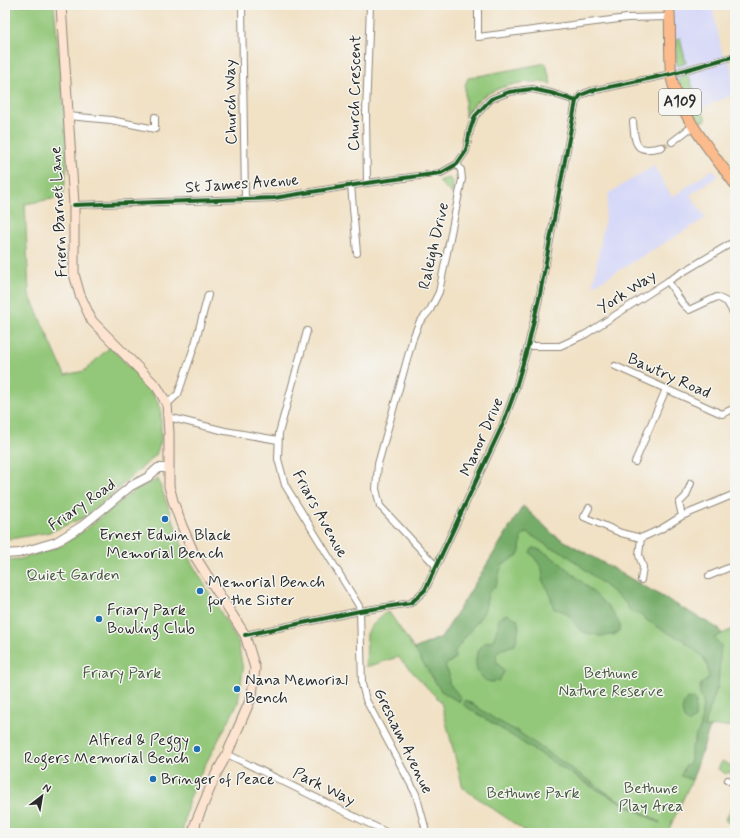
<svg xmlns="http://www.w3.org/2000/svg" width="740" height="838" font-family="Mynerve,sans-serif">
<rect width="100%" height="100%" fill="#f6f6f2"/>
<filter id="ink" filterUnits="userSpaceOnUse"><feTurbulence type="fractalNoise" baseFrequency=".025" numOctaves="2"/><feDisplacementMap in="SourceGraphic" scale="8" xChannelSelector="R" yChannelSelector="G"/><feConvolveMatrix kernelMatrix="1 2 1 2 8 2 1 2 1" color-interpolation-filters="sRGB"/></filter>
<filter id="wash" filterUnits="userSpaceOnUse"><feTurbulence type="fractalNoise" baseFrequency=".012" numOctaves="4" result="noise"/><feDisplacementMap in="SourceGraphic" scale="16" xChannelSelector="R" yChannelSelector="G"/><feGaussianBlur stdDeviation="0.9" result="paint"/><feColorMatrix in="noise" values="0 0 0 0 0 0 0 0 0 0 0 0 0 0 0 0 0 1.4 0 .05"/><feComposite in="paint" operator="in"/></filter>
<g filter="url(#wash)">
<rect width="100%" height="100%" fill="#f1e1c5"/>
<g fill="#d6d8f8">
<path d="M696,5H712L722,53L728,58L735,80V94L687,114L677,98L669,9Z"/>
<path d="M654,166L672,197L713,169L718,176L690,195L706,218L593,286L609,193Z"/>
</g>
<g fill="#93c779" stroke="#5f7952">
<path d="M5,5H54L68,157L63,197L25,204L29,294L65,375L84,371L110,347L143,381L158,402L161,414V441L156,455L87,516L50,532L5,540Z"/>
<path d="M680,38L686,63L678,66L676,63V39Z"/>
<path d="M546,63L551,84C528,78 494,86 476,102C472,106 469,112 465,117V85L468,78Z"/>
<path d="M686,74L688,75L706,120L700,122C692,110 676,93 679,78Z"/>
<path d="M449,178L453,182L452,194L438,181Z"/>
<path d="M158,479L183,548L238,642L243,670L238,703L195,784L188,803L182,833H5V560L21,559L61,546L89,527L135,490Z"/>
<path d="M523,506L554,535L719,629L722,634L735,628V728L734,726L710,727L692,780L669,829L676,833H528L463,788L441,702L398,657L366,667L367,634L370,628L383,614L389,612L414,649L442,637Z"/>
<path d="M722,761L734,768L733,772L734,775L728,772L726,774L718,769Z"/>
<path d="M735,801V818H733L730,824L725,820Z"/>
</g>
<g fill="#76ac69" stroke="#506c4a">
<path d="M523,506L554,535L719,629L722,634L714,638L721,645L718,685L704,727H710L692,780L681,776L685,766L689,764L691,759V748L694,743L696,735L698,732L701,726L703,700L699,693L701,684L709,678L707,664L702,656L682,639L672,635L646,620C640,609 632,620 626,603L593,576L563,552L549,547L528,533L524,534L521,537L520,552L517,556L502,565L499,574L497,583L493,589L488,594L485,609L482,615L455,651V658L445,666L449,674V683L461,698L459,702L441,691L414,649L442,637Z"/>
<path d="M533,548C548,548 598,596 610,609C614,614 617,620 620,625L619,632L613,635L599,636C592,632 589,635 584,632C571,627 576,612 554,609L549,591L542,580C546,569 536,561 530,552Z"/>
<path d="M507,614L517,619L519,627L515,645L499,650L496,655L497,663L502,668L504,672L499,681C496,681 492,682 490,682C472,677 472,653 485,643C488,642 491,641 494,639L498,625L499,618Z"/>
<path d="M687,698L693,699L696,701L695,718L688,723C680,715 681,707 687,698Z"/>
<path d="M465,700L476,706L496,720L517,731L610,795L660,822V823L592,787L462,704Z"/>
</g>
</g>
<g filter="url(#ink)">
<g fill="none" stroke-linecap="round" stroke-linejoin="round">
<path stroke="#c9bda6" stroke-width="6" stroke-dasharray="6 3" stroke-linecap="butt" d="M662,147L672,142"/>
<defs>
<g id="minor">
<path d="M242,5L245,199"/>
<path d="M478,5V37L627,18L669,17"/>
<path d="M68,116L111,120L155,129V117"/>
<path d="M633,122C635,147 636,153 662,147"/>
<path d="M672,142L693,126"/>
<path d="M367,183L366,113L370,5"/>
<path d="M351,185L357,253"/>
<path d="M74,205L274,198L367,183L441,173L457,164L466,151L470,130L475,116L491,99L509,92L532,89L551,93L576,101L581,95L591,91L671,74L735,56"/>
<path d="M668,281L682,303L689,310L717,297L727,302L735,316"/>
<path d="M307,331L279,433L278,459L285,485L359,606L360,611L362,684L366,700L416,794L425,827L424,833"/>
<path d="M528,346H560L586,334L668,281L735,241"/>
<path d="M615,366L722,414L735,408"/>
<path d="M167,404L178,394L195,344L208,295"/>
<path d="M168,417L225,431L278,440"/>
<path d="M635,462L666,389"/>
<path d="M589,508L584,517L621,533L641,538L661,529L682,516L735,494"/>
<path d="M682,516L679,503L686,496L691,483"/>
<path d="M436,566L380,506L376,489L378,464L413,338L419,323L430,310L439,292L462,179L461,170L457,164"/>
<path d="M709,576L735,565"/>
<path d="M641,580L643,567L639,555L641,538"/>
<path d="M245,635L360,611L411,603L425,590L502,426L514,394L528,346L540,294L576,101"/>
<path d="M227,754L388,833"/>
<path d="M728,780L735,784"/>
</g>
<path id="tertiary" d="M5,554L19,553L56,542L82,526L131,486L148,477L158,468H169"/>
<path id="secondary" d="M61,5L74,205V274L80,295L92,321L157,387L167,404L169,433V486L173,501L182,526L196,558L245,635L255,668L252,696L227,754L216,774L196,822L193,833"/>
<path id="primary" d="M669,5C671,27 669,50 671,73C674,108 714,155 735,184"/>
</defs>
<use href="#minor" stroke="#8e8678" stroke-width="8"/>
<use href="#tertiary" stroke="#8e8678" stroke-width="10"/>
<use href="#secondary" stroke="#8e8678" stroke-width="11"/>
<use href="#primary" stroke="#8e8678" stroke-width="12"/>
<use href="#minor" stroke="#fff" stroke-width="6"/>
<use href="#tertiary" stroke="#fff" stroke-width="8"/>
<use href="#secondary" stroke="#fde4d1" stroke-width="9"/>
<use href="#primary" stroke="#fbbb8c" stroke-width="10"/>
<defs>
<g id="cycleway">
<path d="M74,205L274,198L367,183L441,173L457,164L466,151L470,130L475,116L491,99L509,92L532,89L551,93L576,101L581,95L591,91L671,74L735,56"/>
<path d="M245,635L360,611L411,603L425,590L502,426L514,394L528,346L540,294L576,101"/>
</g>
</defs>
<use href="#cycleway" stroke="#f6f6f2" stroke-width="6"/>
<use href="#cycleway" stroke="#1b5e20" stroke-width="4"/>
</g>
</g>
<g fill="#1f6fb2" stroke="#f6f6f2" stroke-width="1.5">
<circle cx="165" cy="519" r="4"/>
<circle cx="200" cy="591" r="4"/>
<circle cx="99" cy="619" r="4"/>
<circle cx="237" cy="689" r="4"/>
<circle cx="197" cy="749" r="4"/>
<circle cx="153" cy="779" r="4"/>
</g>
<g text-anchor="middle" dominant-baseline="central" stroke-width="3" stroke-linejoin="round" paint-order="stroke">
<rect fill="#f6f6f2" stroke="#686867" stroke-width="1" x="659" y="89" width="42" height="26" rx="3"/>
<g font-size="15" font-weight="bold" fill="#2b2b2b">
<text x="680" y="102">A109</text>
</g>
<g font-size="16" fill="#2b2b2b" stroke="#f6f6f2">
<text transform="translate(355 93) rotate(-89)">Church Crescent</text>
<text transform="translate(231 102) rotate(-91)">Church Way</text>
<text transform="translate(242 184) rotate(-4)">St James Avenue</text>
<text transform="translate(59 212) rotate(-93)">Friern Barnet Lane</text>
<text transform="translate(434 246) rotate(-77)">Raleigh Drive</text>
<text transform="translate(627 292) rotate(-33)">York Way</text>
<text transform="translate(669 376) rotate(24)">Bawtry Road</text>
<text transform="translate(482 437) rotate(-66)">Manor Drive</text>
<text transform="translate(82 505) rotate(-35)">Friary Road</text>
<text transform="translate(320 514) rotate(61)">Friars Avenue</text>
<text transform="translate(403 741) rotate(64)">Gresham Avenue</text>
<text transform="translate(324 787) rotate(26)">Park Way</text>
</g>
<g font-size="16" fill="#2b2b2b" stroke="#f6f6f2" text-anchor="start">
<text x="165" y="535" text-anchor="middle">Ernest Edwin Black<tspan x="165" dy="18">Memorial Bench</tspan></text>
<text x="208" y="582">Memorial Bench<tspan x="208" dy="18">for the Sister</tspan></text>
<text x="107" y="610">Friary Park<tspan x="107" dy="18">Bowling Club</tspan></text>
<text x="245" y="680">Nana Memorial<tspan x="245" dy="18">Bench</tspan></text>
<text x="189" y="740" text-anchor="end">Alfred &amp; Peggy<tspan x="189" dy="18">Rogers Memorial Bench</tspan></text>
<text x="161" y="779">Bringer of Peace</text>
</g>
<g font-size="16" fill="#4a5a42" stroke="#f6f6f2">
<text x="73" y="575">Quiet Garden</text>
<text x="122" y="673">Friary Park</text>
<text x="611" y="673">Bethune<tspan x="611" dy="18">Nature Reserve</tspan></text>
<text x="651" y="788">Bethune<tspan x="651" dy="18">Play Area</tspan></text>
<text x="533" y="793">Bethune Park</text>
</g>
</g>
<rect width="740" height="838" fill="none" stroke="#f6f6f2" stroke-width="20"/>
<g transform="translate(42 796) rotate(31)" stroke="#f6f6f2" stroke-width="3" paint-order="stroke">
<path d="M0-3L7 15L0 10L-7 15Z" fill="#2b2b2b"/>
<text y="-6" font-size="11" font-weight="bold" text-anchor="middle" fill="#2b2b2b">N</text>
</g>
</svg>
